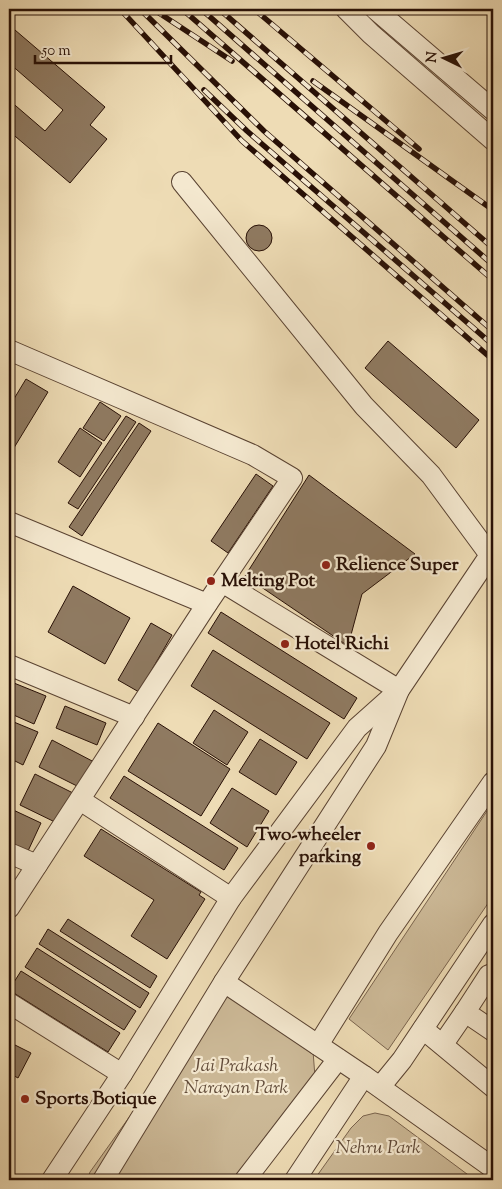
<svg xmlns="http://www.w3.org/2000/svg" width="502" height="1189" font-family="'Sorts Mill Goudy',serif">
<rect width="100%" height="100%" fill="#eedcb5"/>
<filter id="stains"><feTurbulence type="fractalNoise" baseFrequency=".004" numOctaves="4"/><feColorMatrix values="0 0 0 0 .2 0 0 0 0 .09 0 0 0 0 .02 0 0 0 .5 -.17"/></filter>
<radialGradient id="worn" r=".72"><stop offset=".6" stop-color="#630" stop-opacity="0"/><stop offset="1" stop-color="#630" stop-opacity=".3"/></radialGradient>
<g fill="#ccb997" stroke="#7a644e">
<path d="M493,802V896L388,1050L349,1019Z"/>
<path d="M223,986L313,1051L315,1077L238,1180H87L90,1172Z"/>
<path d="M375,1113L389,1116L475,1180H314L351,1128L363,1116Z"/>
</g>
<g fill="#8f7a61" stroke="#281006">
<path d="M15,30L105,107L90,125L107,139L70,183L9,131V100L45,131L63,110L9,63V37Z"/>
<circle cx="259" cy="238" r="13"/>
<path d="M388,341L479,420L456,448L365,368Z"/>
<path d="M26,379L48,392L9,456V407Z"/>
<path d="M100,402L121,416L104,441L83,428Z"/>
<path d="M126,416L136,422L78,509L68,503Z"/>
<path d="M139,423L151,431L82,536L69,527Z"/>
<path d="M80,428L102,443L80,477L58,462Z"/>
<path d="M256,474L273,486L228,553L211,541Z"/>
<path d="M309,475L415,554L362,594L348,646L245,576Z"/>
<path d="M73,586L130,618L105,664L48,632Z"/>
<path d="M221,612L357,698L344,719L208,633Z"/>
<path d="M151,623L172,635L139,692L118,680Z"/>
<path d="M213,650L330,723L307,759L191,686Z"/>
<path d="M9,681L46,696L34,724L9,713Z"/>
<path d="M65,706L106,723L97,745L56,728Z"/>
<path d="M214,710L248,732L227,765L193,743Z"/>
<path d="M9,720L38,732L23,765L9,758Z"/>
<path d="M158,723L230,769L201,816L128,771Z"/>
<path d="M260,739L297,762L276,795L239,772Z"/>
<path d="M52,740L96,763L83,789L39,767Z"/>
<path d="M35,774L75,794L59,824L20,805Z"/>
<path d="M124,776L238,848L224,870L110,798Z"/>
<path d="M232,788L269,811L247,847L210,823Z"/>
<path d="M9,808L41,823L28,851L9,842Z"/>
<path d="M101,829L201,892L199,895L205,899L167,959L131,936L154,900L84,856Z"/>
<path d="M68,919L157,976L150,988L60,931Z"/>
<path d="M48,929L149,993L140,1008L39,944Z"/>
<path d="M37,948L136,1011L124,1030L25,967Z"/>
<path d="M21,971L120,1033L108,1052L9,990Z"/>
<path d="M9,1042L31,1053L18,1078L9,1073Z"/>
</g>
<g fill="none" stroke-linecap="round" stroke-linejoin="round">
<defs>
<g id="minor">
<path d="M346,9L371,34L493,140"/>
<path d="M375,9L493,110"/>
<path d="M9,350L253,455L292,478L207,604L9,908"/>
<path d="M9,522L207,604"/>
<path d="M222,582L399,690"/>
<path d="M9,665L134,717"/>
<path d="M80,800L231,898"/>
<path d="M9,853L37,865"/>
<path d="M489,975L465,1012L493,1031"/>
<path d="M224,982L364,1076L493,1168"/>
<path d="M9,1003L122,1074"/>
<path d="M423,1029L493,1087"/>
<path d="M443,1044L465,1012"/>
<path d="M318,1045L388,933L493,782"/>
<path d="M380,1087L402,1060L493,924"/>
<path d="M52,1180L122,1074L231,898L357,728L394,695"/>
<path d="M103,1180L224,982L376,746L399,690L490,555L431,475L364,406L182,182"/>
<path d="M245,1180L338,1059"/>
<path d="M295,1180L364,1076"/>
</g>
</defs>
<use href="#minor" stroke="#5a4332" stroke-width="22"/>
<use href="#minor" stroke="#f4e8cf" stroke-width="20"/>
<defs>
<g id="rail">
<path d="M120,9L242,141L493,360"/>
<path d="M140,9L264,131L493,331"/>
<path d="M153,9L232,61"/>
<path d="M182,9L493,280"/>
<path d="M201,9L493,265"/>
<path d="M219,9L493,248"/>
<path d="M254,9L419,149"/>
<path d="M313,81L493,210"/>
<path d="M204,90L247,131L493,345"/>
</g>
</defs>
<use href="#rail" stroke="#281006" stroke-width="5.5"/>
<use href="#rail" stroke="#f4e8cf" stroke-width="4" stroke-dasharray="11" stroke-linecap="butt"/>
</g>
<g fill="#8f2418" stroke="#f4e8cf" stroke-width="2">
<circle cx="326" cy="565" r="5"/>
<circle cx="211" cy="581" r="5"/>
<circle cx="285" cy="644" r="5"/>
<circle cx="371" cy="846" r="5"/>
<circle cx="25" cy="1099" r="5"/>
</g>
<g text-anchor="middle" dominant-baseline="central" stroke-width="4.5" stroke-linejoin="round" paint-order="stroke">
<g font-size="19" font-weight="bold" fill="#281006" stroke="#f4e8cf" text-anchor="start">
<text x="336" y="565">Relience Super</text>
<text x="221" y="581">Melting Pot</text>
<text x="295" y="644">Hotel Richi</text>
<text x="361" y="835" text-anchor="end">Two-wheeler<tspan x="361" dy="22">parking</tspan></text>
<text x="35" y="1099">Sports Botique</text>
</g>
<g font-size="19" font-style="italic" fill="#614b39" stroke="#f4e8cf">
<text x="236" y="1066">Jai Prakash<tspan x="236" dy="22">Narayan Park</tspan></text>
<text x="378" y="1148">Nehru Park</text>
</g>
</g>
<rect width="502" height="1189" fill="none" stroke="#eedcb5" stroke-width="30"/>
<rect x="10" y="10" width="482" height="1169" fill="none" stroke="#281006" stroke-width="2.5"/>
<rect x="15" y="15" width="472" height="1159" fill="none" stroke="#281006"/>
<g transform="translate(444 58) rotate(275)" stroke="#f4e8cf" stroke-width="4" paint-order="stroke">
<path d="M0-4L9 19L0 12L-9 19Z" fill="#281006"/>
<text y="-8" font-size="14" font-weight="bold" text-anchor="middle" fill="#281006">N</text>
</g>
<path d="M35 55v8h136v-8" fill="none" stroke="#281006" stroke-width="2.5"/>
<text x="42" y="55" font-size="15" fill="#281006" stroke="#f4e8cf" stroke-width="4" paint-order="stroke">50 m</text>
<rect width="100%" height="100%" filter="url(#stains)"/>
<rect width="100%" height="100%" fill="url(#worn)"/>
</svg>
